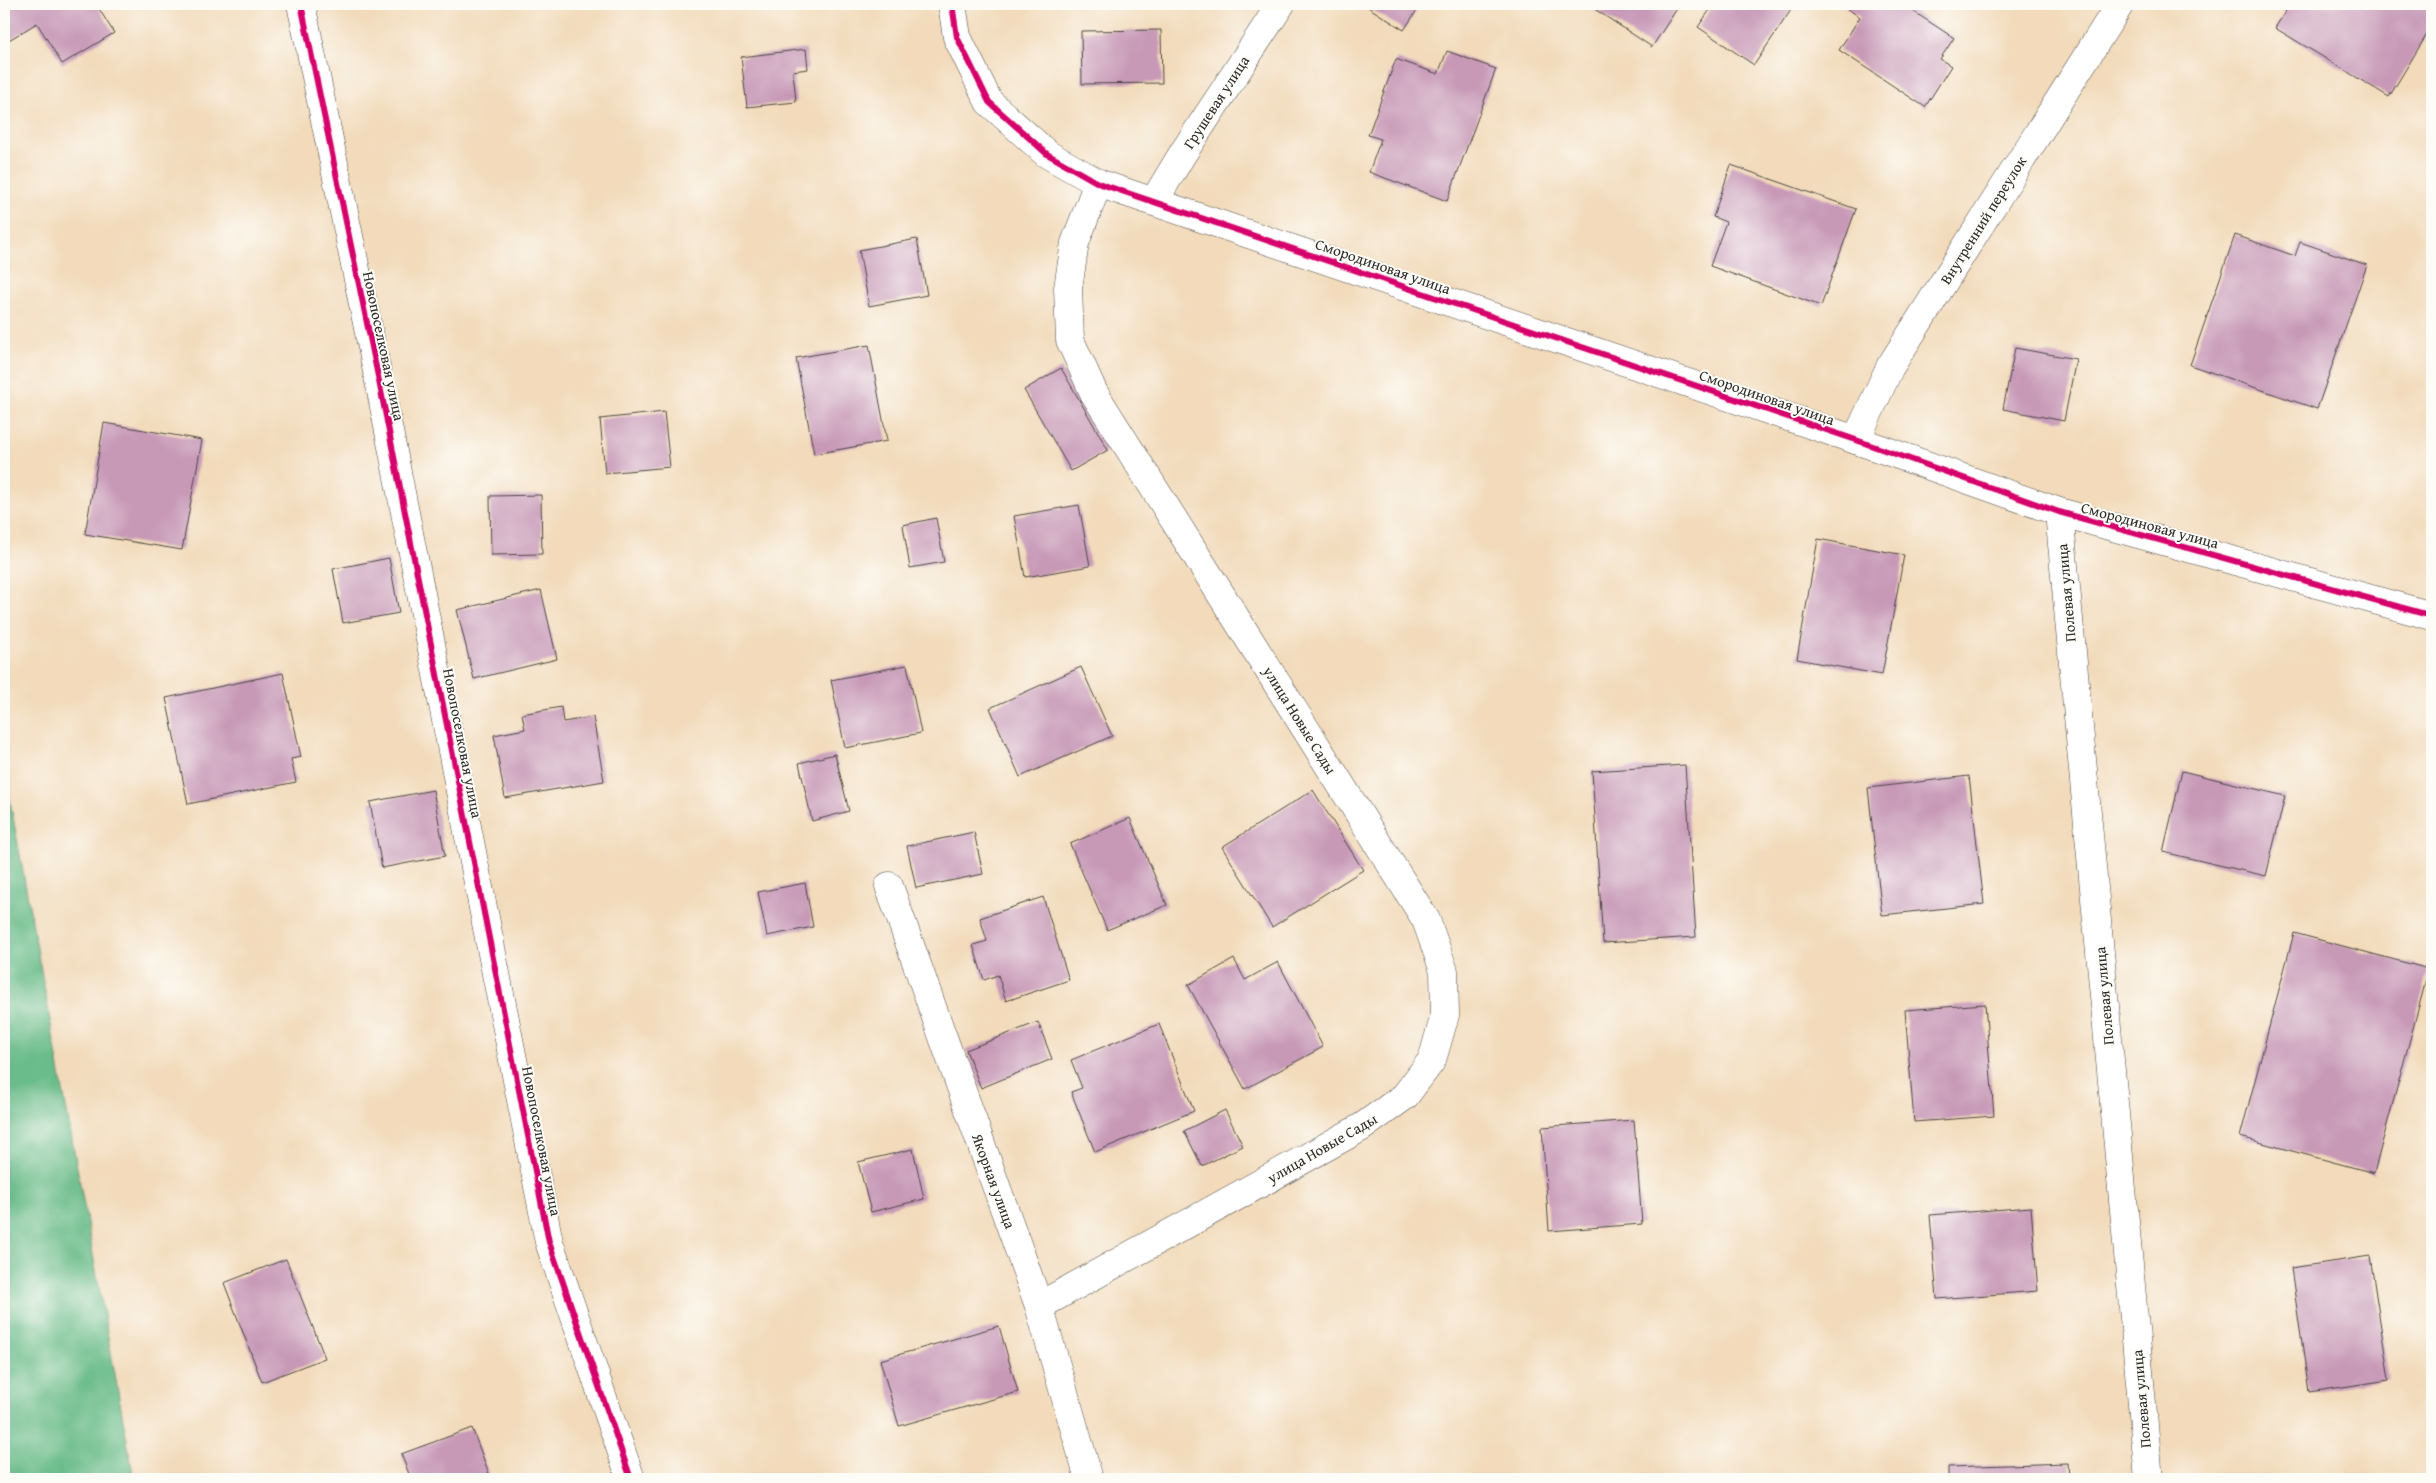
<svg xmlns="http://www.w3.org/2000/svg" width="2436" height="1483" font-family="'Gentium Book Plus',serif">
<rect width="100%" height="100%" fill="#fdfcf7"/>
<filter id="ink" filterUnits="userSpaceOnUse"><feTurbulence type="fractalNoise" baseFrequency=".02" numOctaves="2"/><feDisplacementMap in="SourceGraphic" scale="10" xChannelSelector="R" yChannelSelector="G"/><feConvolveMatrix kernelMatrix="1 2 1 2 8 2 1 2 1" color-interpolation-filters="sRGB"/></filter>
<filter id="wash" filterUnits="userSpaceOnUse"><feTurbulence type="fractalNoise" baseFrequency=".0096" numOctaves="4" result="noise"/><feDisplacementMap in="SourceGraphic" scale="20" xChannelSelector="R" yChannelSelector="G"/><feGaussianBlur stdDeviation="1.12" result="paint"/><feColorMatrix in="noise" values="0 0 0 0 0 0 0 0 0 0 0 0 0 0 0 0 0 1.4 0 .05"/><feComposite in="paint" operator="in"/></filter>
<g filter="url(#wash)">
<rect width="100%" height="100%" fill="#f2daba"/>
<path fill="#6abc8a" stroke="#4a745a" d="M4,765L5,773L134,1479H4Z"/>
<g id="blocks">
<g fill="#c799b7">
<path d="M4,4H96L114,33L62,64L37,23L4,43Z"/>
<path d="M1363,4H1421L1404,30Z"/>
<path d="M1587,4H1680L1652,47Z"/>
<path d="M1714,4H1795L1754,65L1698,27Z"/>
<path d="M1849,4H1902L1954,38L1940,59L1951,66L1925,107L1839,50L1860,17L1846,8Z"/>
<path d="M2290,4H2432V26L2389,97L2275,28Z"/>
<path d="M1161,30L1162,83L1082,84L1081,31Z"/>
<path d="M806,49L808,69L793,71L796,102L747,107L741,57Z"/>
<path d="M1447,51L1496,69L1447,201L1369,172L1381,139L1368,135L1396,59L1438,74Z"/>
<path d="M1731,165L1856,209L1821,306L1710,266L1726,222L1713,217Z"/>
<path d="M2235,235L2295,256L2300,242L2367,265L2317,409L2190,365Z"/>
<path d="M917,239L927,295L869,306L859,250Z"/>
<path d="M869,345L887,441L814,454L796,358Z"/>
<path d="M2015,348L2076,359L2064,421L2003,409Z"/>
<path d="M1061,368L1108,450L1071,471L1024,390Z"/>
<path d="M664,412L670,467L605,473L600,419Z"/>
<path d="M104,423L202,440L182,550L85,534Z"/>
<path d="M541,495L542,554L491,555L490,496Z"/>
<path d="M1079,505L1090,566L1025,577L1014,516Z"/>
<path d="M936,518L944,562L910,568L903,525Z"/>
<path d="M1818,539L1904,555L1882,675L1797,659Z"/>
<path d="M389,558L399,613L343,623L333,569Z"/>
<path d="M541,590L557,659L474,679L457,610Z"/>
<path d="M907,665L921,733L845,748L831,680Z"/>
<path d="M1081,667L1112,736L1020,777L990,708Z"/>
<path d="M283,673L301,757L291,759L296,782L188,804L166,698Z"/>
<path d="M561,707L563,722L593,717L604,781L505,798L494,735L525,729L522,714Z"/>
<path d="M835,754L849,811L812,821L799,763Z"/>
<path d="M1685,765L1696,937L1603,943L1592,771Z"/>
<path d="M2182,771L2285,796L2266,876L2163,852Z"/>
<path d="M1969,776L1984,904L1882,915L1868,788Z"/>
<path d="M433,790L445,856L382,868L370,802Z"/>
<path d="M1313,790L1363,870L1272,927L1222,847Z"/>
<path d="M1130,818L1167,905L1107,930L1070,844Z"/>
<path d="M974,832L983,874L916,888L907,846Z"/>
<path d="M805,883L813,927L767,936L758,892Z"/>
<path d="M1043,897L1069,980L1006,1001L998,975L984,980L973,945L987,941L980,918Z"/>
<path d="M2294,933L2429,969L2374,1173L2240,1137Z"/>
<path d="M1234,959L1245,980L1278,962L1323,1047L1245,1089L1188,985Z"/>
<path d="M1985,1004L1994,1116L1914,1122L1905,1010Z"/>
<path d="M1038,1022L1052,1059L981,1088L966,1050Z"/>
<path d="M1159,1024L1194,1111L1095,1152L1071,1092L1082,1088L1071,1060Z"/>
<path d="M1225,1110L1243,1146L1202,1166L1184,1131Z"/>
<path d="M1634,1120L1642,1224L1549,1231L1542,1127Z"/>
<path d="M913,1149L924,1199L871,1212L858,1162Z"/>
<path d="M2031,1207L2038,1291L1937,1299L1930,1215Z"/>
<path d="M2370,1256L2389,1380L2309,1392L2291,1268Z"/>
<path d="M286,1259L325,1358L262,1382L224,1283Z"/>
<path d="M999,1326L1018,1392L899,1426L880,1360Z"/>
<path d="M472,1428L491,1479H411L401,1454Z"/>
<path d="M2068,1463L2069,1479H1948V1467Z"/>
</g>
</g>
</g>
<g filter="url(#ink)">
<use href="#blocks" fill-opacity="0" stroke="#494540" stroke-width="1"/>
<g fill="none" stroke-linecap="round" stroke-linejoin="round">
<defs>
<g id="minor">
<path d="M301,4L380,386L549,1242L631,1479"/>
<path d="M952,4L957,37L989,102L1047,154L1098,183L1856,440L2059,512L2432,616"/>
<path d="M1154,201L1183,153L1281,4"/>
<path d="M1856,440L1890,367L2120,4"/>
<path d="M2059,512L2149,1479"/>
<path d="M889,886L1039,1306L1089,1479"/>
<path d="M1039,1306L1362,1127L1405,1096L1432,1060L1445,1015L1444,971L1426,920L1094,393L1070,340L1068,288L1075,243L1098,183"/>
</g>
</defs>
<use href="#minor" stroke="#494540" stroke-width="29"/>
<use href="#minor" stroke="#fff" stroke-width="28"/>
<defs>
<g id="cycleway">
<path d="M301,4L380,386L549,1242L631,1479"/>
<path d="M952,4L957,37L989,102L1047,154L1098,183L1856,440L2059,512L2432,616"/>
</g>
</defs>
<use href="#cycleway" stroke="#fdfcf7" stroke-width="9"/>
<use href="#cycleway" stroke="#d6006c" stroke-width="6"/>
</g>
</g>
<g text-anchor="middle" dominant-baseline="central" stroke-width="4" stroke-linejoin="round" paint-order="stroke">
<g font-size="15" fill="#2b2b2b" stroke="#fdfcf7">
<text transform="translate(1216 102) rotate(-57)">Грушевая улица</text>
<text transform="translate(1983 220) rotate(-58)">Внутренний переулок</text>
<text transform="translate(1383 266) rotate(19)">Смородиновая улица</text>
<text transform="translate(384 346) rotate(78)">Новопоселковая улица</text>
<text transform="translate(1767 397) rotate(19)">Смородиновая улица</text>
<text transform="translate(2150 525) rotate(15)">Смородиновая улица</text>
<text transform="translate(2066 593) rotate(-95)">Полевая улица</text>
<text transform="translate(1300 720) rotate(58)">улица Новые Сады</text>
<text transform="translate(463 743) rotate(79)">Новопоселковая улица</text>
<text transform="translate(2104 996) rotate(-95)">Полевая улица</text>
<text transform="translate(542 1141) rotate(79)">Новопоселковая улица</text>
<text transform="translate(1322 1148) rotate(-30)">улица Новые Сады</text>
<text transform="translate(994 1181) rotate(70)">Якорная улица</text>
<text transform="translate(2141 1399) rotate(-95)">Полевая улица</text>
</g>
</g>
<rect width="2436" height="1483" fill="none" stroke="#fdfcf7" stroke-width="20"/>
</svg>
